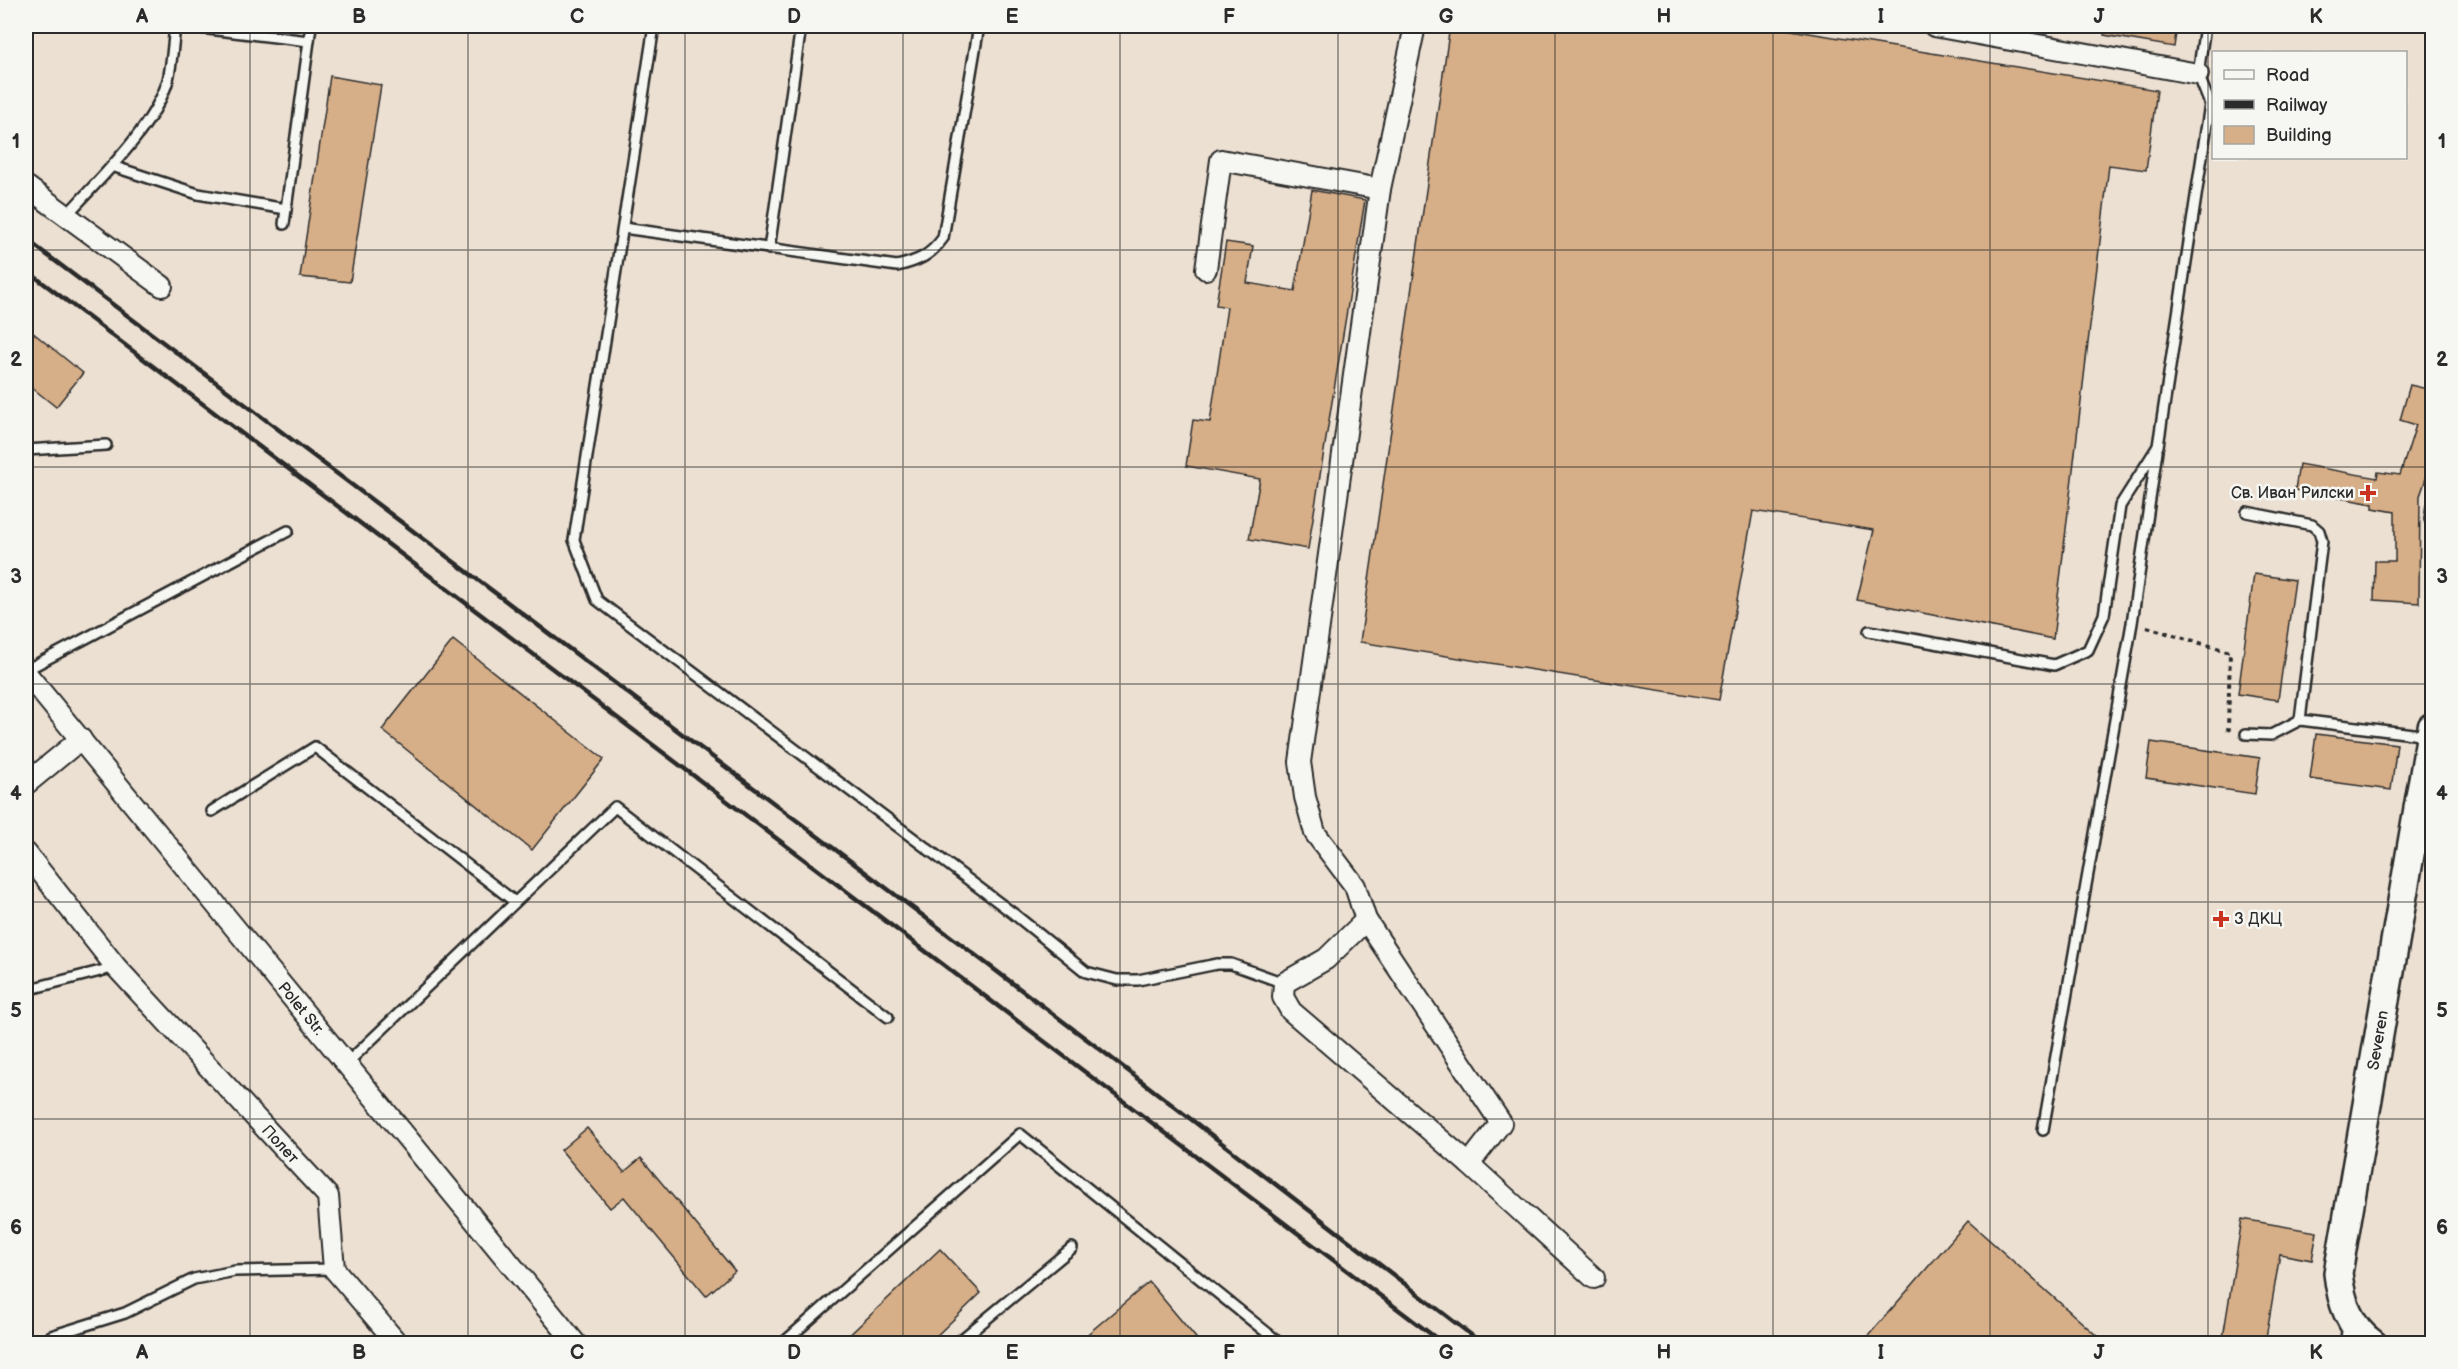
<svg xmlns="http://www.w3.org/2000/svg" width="2458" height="1369" font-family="'Balsamiq Sans',sans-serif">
<rect width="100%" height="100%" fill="#f6f6f2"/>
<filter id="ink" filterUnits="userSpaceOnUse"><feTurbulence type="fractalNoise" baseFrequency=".0167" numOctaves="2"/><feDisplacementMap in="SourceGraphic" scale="12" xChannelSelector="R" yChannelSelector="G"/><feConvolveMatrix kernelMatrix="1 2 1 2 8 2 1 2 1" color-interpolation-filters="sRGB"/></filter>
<g filter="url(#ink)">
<path fill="#ece0d2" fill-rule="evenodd" d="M26,26H2432V1343H26ZM2214,52H2406V158H2214Z"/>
<g fill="#d6ae87" stroke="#2b2b2b" stroke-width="1.5">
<path d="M1450,26H1767L2157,90L2146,170L2109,165L2053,639L1857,600L1874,530L1753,511L1719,700L1360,642Z"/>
<path d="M2104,26H2177L2174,47L2104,35Z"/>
<path d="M330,76L381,85L350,282L300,277Z"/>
<path d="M1312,190L1365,200L1308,549L1249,539L1260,479L1186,466L1193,420L1210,422L1227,307L1216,305L1226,242L1253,246L1247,283L1295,291Z"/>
<path d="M26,327L83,373L56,407L26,383Z"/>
<path d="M2410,385L2427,389L2429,385H2433V458L2420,496L2419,603L2374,600L2375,561H2395V512L2373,508V504L2295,490L2299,464L2377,478L2378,472L2400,475L2416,425L2400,420Z"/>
<path d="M2254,574L2295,580L2278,700L2238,694Z"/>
<path d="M453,640L604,759L532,850L382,730Z"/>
<path d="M2316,734L2397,744L2391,790L2310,779Z"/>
<path d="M2151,742L2260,758L2255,794L2146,778Z"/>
<path d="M587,1128L624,1172L641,1158L735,1271L706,1296L624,1197L610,1208L561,1150Z"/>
<path d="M2242,1219L2317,1232L2312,1260L2280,1254L2265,1344H2222Z"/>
<path d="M1968,1221L2106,1344H1861Z"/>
<path d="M940,1249L981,1293L928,1344H840Z"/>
<path d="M1149,1282L1201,1344H1076Z"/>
</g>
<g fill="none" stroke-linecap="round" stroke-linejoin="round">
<defs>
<g id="service">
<path d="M183,26L309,41"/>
<path d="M654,26L574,540L597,600L1014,914L1086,972L1117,980H1138L1217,964H1231L1284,983"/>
<path d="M112,166L198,194L286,209"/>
<path d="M66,216C99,179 154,128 168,80C172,63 173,43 175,26"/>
<path d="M284,224L311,26"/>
<path d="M623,228L897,266C918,261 930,256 943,238L979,26"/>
<path d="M769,249L801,26"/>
<path d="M26,450L106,445"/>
<path d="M2432,506L2430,519L2432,524"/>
<path d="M2247,512L2312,525L2319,531L2322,541L2300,720L2429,736"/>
<path d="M1869,631L2054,665L2088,650L2104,615L2120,506L2158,446L2210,104L2198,74L2205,26"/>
<path d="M26,670L288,531"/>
<path d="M2246,734L2271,735L2300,720"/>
<path d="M212,811L315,747L515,902"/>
<path d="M26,990L116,967"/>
<path d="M346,1064L615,807L888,1017"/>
<path d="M2043,1130L2132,623L2157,451"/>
<path d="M51,1336L125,1313L194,1279L235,1271L334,1269"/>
<path d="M782,1344L1020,1134L1281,1344"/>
<path d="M956,1344L1072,1248"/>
<path d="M2345,1344L2348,1326"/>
</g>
<g id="minor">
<path d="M1415,26L1380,189L1300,762L1305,797L1315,833L1355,886L1366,920L1501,1123L1469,1164L1594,1278"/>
<path d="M1934,26L2198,74"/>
<path d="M26,186L162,286"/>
<path d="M1206,269L1221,160L1380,189"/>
<path id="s1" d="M26,673L576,1344"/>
<path d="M26,784L81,739"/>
<path id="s2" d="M26,853L116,967L328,1196L334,1269L398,1344"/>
<path d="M1366,920L1326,959L1284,983L1283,997L1291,1011L1469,1164"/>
</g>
<g id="secondary">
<path id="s3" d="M2373,1344C2349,1327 2341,1301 2338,1273L2432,727"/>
</g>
</defs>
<use href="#service" stroke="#2b2b2b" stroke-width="14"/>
<use href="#minor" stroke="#2b2b2b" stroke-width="24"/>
<use href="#secondary" stroke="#2b2b2b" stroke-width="32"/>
<path stroke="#2b2b2b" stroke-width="4" stroke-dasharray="4.5 4.5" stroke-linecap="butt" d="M2147,627L2230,652L2228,729L2233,730"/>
<use href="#service" stroke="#f6f6f2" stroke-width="9"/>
<use href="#minor" stroke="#f6f6f2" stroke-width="20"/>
<use href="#secondary" stroke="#f6f6f2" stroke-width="27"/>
<g stroke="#2b2b2b" stroke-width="4.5">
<path d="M26,239L1101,1050L1483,1344"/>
<path d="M26,270L1444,1344"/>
</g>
</g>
</g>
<path fill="none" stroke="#2b2b2b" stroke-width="1.5" stroke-opacity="0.55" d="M250,26V1344M468,26V1344M685,26V1344M903,26V1344M1120,26V1344M1338,26V1344M1555,26V1344M1773,26V1344M1990,26V1344M2208,26V1344M26,250H2432M26,467H2432M26,684H2432M26,902H2432M26,1119H2432"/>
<g fill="#c8321e" stroke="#f6f6f2" stroke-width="2">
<path d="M2365 484h6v6h6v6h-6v6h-6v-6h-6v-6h6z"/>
<path d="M2218 910h6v6h6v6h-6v6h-6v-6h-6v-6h6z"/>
</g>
<g text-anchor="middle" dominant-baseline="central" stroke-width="5" stroke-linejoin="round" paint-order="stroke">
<g font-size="16" fill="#2b2b2b" stroke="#f6f6f2" text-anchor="end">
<text x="2354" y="493">Св. Иван Рилски</text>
<text x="2234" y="919" text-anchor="start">3 ДКЦ</text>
</g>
<g font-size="16" fill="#2b2b2b" stroke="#f6f6f2">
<text stroke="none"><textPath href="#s1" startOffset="434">Polet Str.</textPath></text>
<text stroke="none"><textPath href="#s3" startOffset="318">Severen</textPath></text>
<text stroke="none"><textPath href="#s2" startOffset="387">Полет</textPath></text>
</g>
</g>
<rect width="2458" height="1369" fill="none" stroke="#f6f6f2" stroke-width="66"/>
<rect x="2212" y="51" width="195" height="108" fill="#f6f6f2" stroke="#a5a5a2" stroke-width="1.5"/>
<rect x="2224" y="70" width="30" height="9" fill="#f6f6f2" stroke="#a5a5a2" stroke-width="1.5"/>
<text x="2266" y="81" font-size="18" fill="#2b2b2b">Road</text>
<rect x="2224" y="100" width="30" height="9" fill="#2b2b2b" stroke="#a5a5a2" stroke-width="1.5"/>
<text x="2266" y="111" font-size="18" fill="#2b2b2b">Railway</text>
<rect x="2224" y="126" width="30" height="18" fill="#d6ae87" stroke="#a5a5a2" stroke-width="1.5"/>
<text x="2266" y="141" font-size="18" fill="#2b2b2b">Building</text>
<rect x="33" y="33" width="2392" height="1303" fill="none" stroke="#2b2b2b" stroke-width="2"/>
<g font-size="20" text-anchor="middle" font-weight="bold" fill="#2b2b2b">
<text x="142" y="23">A</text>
<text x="359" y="23">B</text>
<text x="577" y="23">C</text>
<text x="794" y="23">D</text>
<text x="1012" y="23">E</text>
<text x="1229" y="23">F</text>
<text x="1446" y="23">G</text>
<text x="1664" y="23">H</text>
<text x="1881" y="23">I</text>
<text x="2099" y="23">J</text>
<text x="2316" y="23">K</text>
<text x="16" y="148">1</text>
<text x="2442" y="148">1</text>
<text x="16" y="366">2</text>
<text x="2442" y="366">2</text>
<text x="16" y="583">3</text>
<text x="2442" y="583">3</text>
<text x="16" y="800">4</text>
<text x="2442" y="800">4</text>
<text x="16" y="1017">5</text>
<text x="2442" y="1017">5</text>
<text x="16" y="1234">6</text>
<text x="2442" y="1234">6</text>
<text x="142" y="1359">A</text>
<text x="359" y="1359">B</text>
<text x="577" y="1359">C</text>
<text x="794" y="1359">D</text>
<text x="1012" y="1359">E</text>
<text x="1229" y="1359">F</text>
<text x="1446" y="1359">G</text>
<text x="1664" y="1359">H</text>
<text x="1881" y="1359">I</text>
<text x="2099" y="1359">J</text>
<text x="2316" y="1359">K</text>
</g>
</svg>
